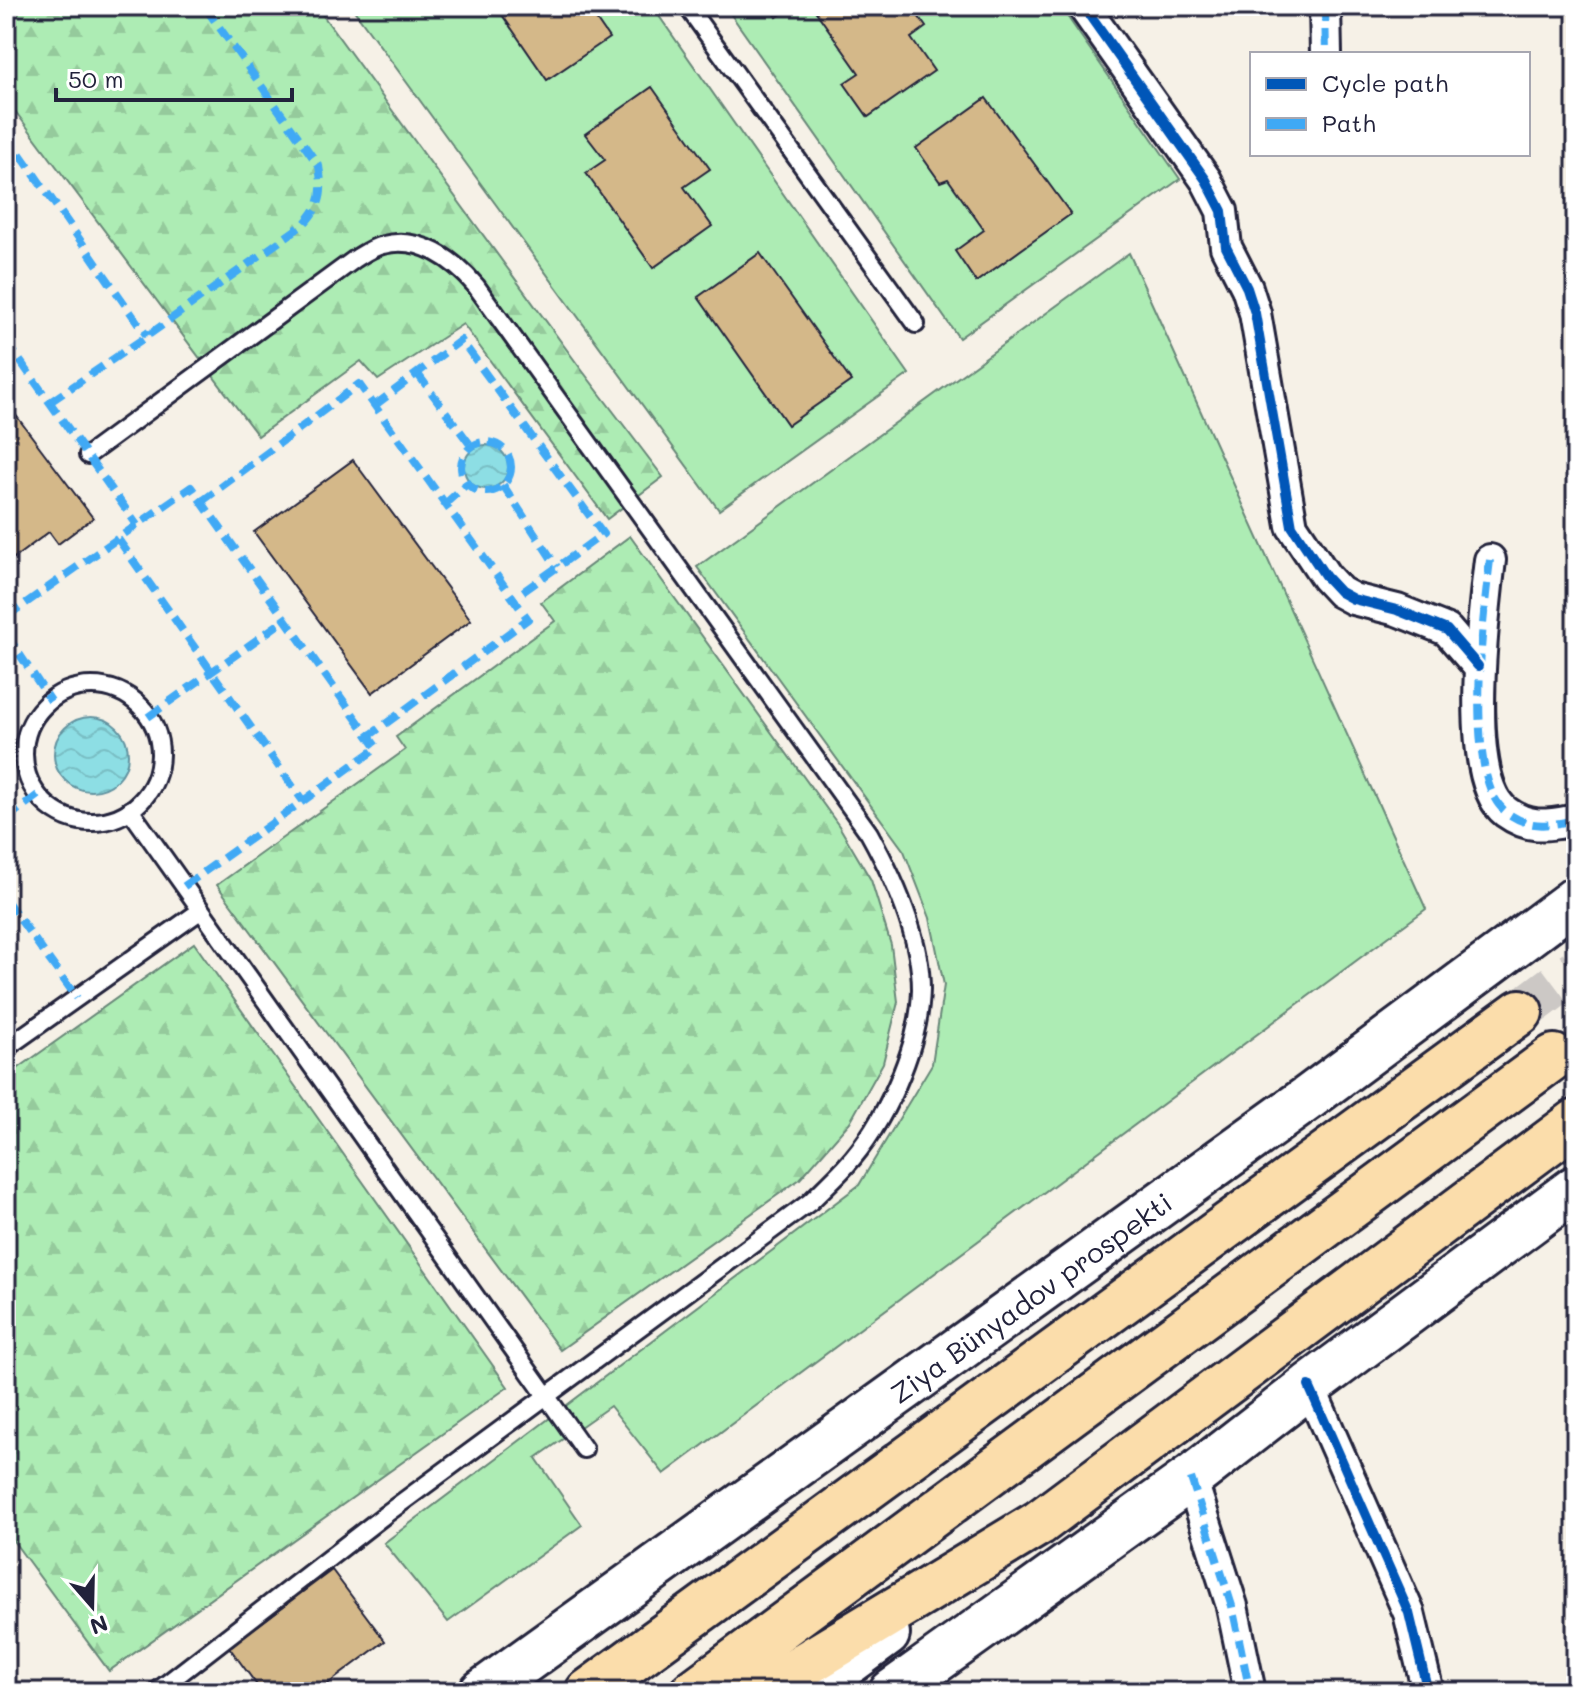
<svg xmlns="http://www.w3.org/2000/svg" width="1582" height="1698" font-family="Mali,sans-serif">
<defs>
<pattern id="forest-firs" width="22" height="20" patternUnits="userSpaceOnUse" patternTransform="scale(2)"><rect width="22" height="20" fill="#adecb4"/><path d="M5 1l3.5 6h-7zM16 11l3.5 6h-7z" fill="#95ca9c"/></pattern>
<pattern id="water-waves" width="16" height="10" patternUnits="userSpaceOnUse" patternTransform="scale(2)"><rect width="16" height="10" fill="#8ddee4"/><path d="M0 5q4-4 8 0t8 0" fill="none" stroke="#79bec4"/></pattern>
</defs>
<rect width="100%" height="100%" fill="#f6f1e7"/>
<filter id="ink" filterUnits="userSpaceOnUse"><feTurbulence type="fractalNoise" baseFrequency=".0125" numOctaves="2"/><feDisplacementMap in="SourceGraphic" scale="16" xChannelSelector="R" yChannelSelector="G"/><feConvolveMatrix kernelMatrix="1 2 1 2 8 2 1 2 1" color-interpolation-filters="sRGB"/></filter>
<g filter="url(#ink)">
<g fill="#adecb4" stroke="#688778" stroke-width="2">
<path d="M351,6H652L909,374L719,510Z"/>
<path d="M725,6H1060L1180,179L959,338Z"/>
<path d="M1129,253L1426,909L664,1474L610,1406L536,1458L582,1525L448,1622L384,1543L859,1185L932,1064L944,985L930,918L904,851L697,567Z"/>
</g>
<g fill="url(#forest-firs)" stroke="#688778" stroke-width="2">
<path d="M6,6H316L578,365L663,477L607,519L463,324L378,380L361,361L258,436L6,99Z"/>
<path d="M630,536L839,826L871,880L891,945L898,1002L883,1063L850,1122L800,1179L560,1350L217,885L405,750L396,737L555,621L541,602Z"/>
<path d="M194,943L508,1387L109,1671L6,1531V1077Z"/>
</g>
<g fill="url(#water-waves)" stroke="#6293a0" stroke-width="2">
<circle cx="486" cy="467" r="22"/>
<circle cx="91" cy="754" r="37"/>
</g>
<g fill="#d4b889" stroke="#22223b" stroke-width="2">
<path d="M496,6H587L609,38L547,80Z"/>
<path d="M769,6H792L777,17Z"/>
<path d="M812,6H911L926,27L911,38L934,71L868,117L844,83L859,73Z"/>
<path d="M652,87L710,169L684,187L712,226L653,268L586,173L605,160L585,134Z"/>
<path d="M986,98L1071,214L976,282L955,251L984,230L948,179L940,182L916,148Z"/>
<path d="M760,253L851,381L788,425L698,297Z"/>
<path d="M6,402L93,518L58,544L49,532L6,564Z"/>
<path d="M353,460L471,620L372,693L254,532Z"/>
<path d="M332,1570L385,1641L317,1692H262L229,1647Z"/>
</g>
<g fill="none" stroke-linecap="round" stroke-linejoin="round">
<path stroke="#ccc8c5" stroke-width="44" stroke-dasharray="44 22" stroke-linecap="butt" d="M1520,1012L1576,970"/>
<defs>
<g id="service">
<path d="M687,6L916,324"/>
<path d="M88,455L355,259C363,254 373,247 383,245C420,235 454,260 476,286L869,833C894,878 921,936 921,989C920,1047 884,1125 845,1167C834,1179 822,1190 810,1202L386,1514L156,1692"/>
<circle cx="92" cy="754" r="68"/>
<path d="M130,810L584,1449"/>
<path d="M6,1048L200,911"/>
</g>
<g id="minor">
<path d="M1083,6L1206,180L1222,211L1226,247L1247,288L1255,313L1292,526L1326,577L1340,592L1353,599L1397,610L1447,630L1478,666"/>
<path d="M1325,6L1326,54"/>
<path d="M1490,560C1484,610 1462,779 1506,812C1531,830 1548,825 1576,820"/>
<path d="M1309,1386L1409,1613L1428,1692"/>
<path d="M1191,1478L1232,1606L1250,1692"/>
</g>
<g id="secondary">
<path id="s1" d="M482,1692L1308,1098L1576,899"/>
<path d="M808,1692L887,1634"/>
<path d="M892,1692L1191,1478L1309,1386L1576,1188"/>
</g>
<g id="primary">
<path d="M588,1692L1520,1012"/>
<path d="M693,1692L1554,1057"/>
<path d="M759,1692L1039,1523L1576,1122"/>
</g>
</defs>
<use href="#service" stroke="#22223b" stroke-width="22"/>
<use href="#minor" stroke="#22223b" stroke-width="36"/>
<use href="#secondary" stroke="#22223b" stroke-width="50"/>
<use href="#primary" stroke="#22223b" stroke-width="50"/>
<use href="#service" stroke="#fff" stroke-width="16"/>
<use href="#minor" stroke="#fff" stroke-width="30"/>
<use href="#secondary" stroke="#fff" stroke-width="44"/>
<use href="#primary" stroke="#fbddab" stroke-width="44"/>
<g stroke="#3fa9f5" stroke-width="8" stroke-dasharray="16 8" stroke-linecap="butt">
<path d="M1325,6L1326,54"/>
<path d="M6,134L147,336"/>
<path d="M6,341L137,525"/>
<path d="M417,373L472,447"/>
<path d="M50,402L147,336L304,224C323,202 323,194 319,166L204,6"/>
<path d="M374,406L461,340L603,534L513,599"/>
<circle cx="486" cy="467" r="25"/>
<path d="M503,485L557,567"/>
<path d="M201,502L359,384L528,619L369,736"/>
<path d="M445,504L468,483"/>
<path d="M118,539L303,801"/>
<path d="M1490,560C1484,610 1462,779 1506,812C1531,830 1548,825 1576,820"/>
<path d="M6,617L191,487L377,748L183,887"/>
<path d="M6,634L51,701"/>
<path d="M148,717L286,619"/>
<path d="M6,819L38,795"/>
<path d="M6,900L77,998"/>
<path d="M1191,1478L1232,1606L1250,1692"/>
<path d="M901,1686L906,1692"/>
</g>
<defs>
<g id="cycleway">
<path d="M1083,6L1206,180L1222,211L1226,247L1247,288L1255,313L1292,526L1326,577L1340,592L1353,599L1397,610L1447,630L1478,666"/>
<path d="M1309,1386L1409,1613L1428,1692"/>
</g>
</defs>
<use href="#cycleway" stroke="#fff" stroke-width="15"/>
<use href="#cycleway" stroke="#0057b8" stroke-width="10"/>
</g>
</g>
<g text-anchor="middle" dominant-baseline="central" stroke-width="7" stroke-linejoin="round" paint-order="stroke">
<g font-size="28" fill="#22223b" stroke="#fff">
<text stroke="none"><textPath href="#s1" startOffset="676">Ziya Bünyadov prospekti</textPath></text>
</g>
</g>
<rect width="1582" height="1698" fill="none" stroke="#fff" stroke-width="32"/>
<rect x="16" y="16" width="1550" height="1666" fill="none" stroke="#22223b" stroke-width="3" filter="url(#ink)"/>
<rect x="1250" y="52" width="280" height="104" fill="#ffffff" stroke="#a7a7b1" stroke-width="2"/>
<rect x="1266" y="78" width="40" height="12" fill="#0057b8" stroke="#a7a7b1" stroke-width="2"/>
<text x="1322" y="92" font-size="24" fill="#22223b">Cycle path</text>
<rect x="1266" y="118" width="40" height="12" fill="#3fa9f5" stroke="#a7a7b1" stroke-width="2"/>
<text x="1322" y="132" font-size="24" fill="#22223b">Path</text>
<g transform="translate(92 1606) rotate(160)" stroke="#ffffff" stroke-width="6" paint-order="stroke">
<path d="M0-6L14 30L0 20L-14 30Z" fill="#22223b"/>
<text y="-12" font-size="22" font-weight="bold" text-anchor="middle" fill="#22223b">N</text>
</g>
<path d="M56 88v12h236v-12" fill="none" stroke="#22223b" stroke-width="4"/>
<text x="68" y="88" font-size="24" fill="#22223b" stroke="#ffffff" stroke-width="6" paint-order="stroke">50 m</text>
</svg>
